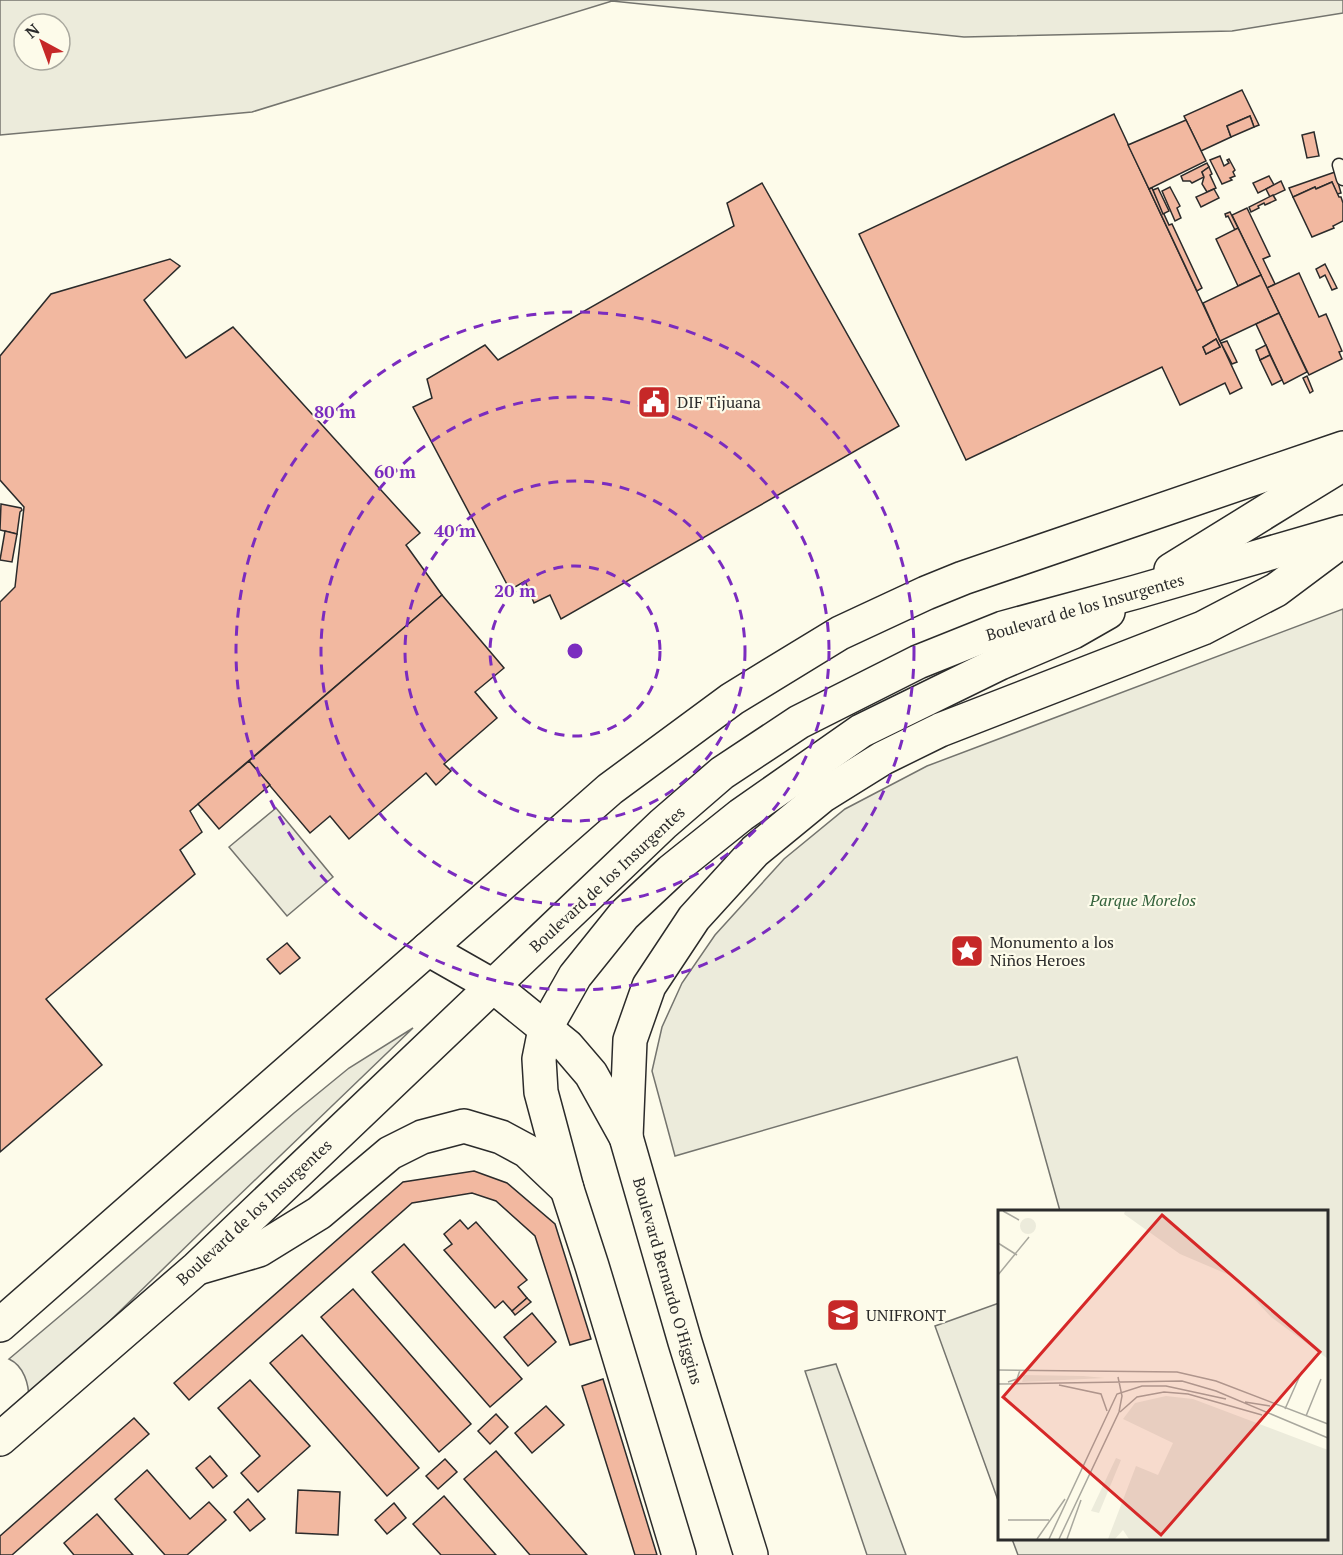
<svg xmlns="http://www.w3.org/2000/svg" width="1343" height="1555" font-family="'PT Serif',serif">
<rect width="100%" height="100%" fill="#fdfbea"/>
<g fill="#ecebdb" stroke="#74746e" stroke-width="1.5" fill-rule="evenodd">
<path d="M0,0H1343V13L1232,31L964,37L612,1L252,112L0,135ZM24,24H60V60H24Z"/>
<path d="M1343,609V1555H1018L1012,1539L1326,1538V1212L1060,1211L1017,1057L675,1156L652,1071L662,1027L682,983L715,935L784,859L845,809L927,766Z"/>
<path d="M276,808L333,877L287,916L229,847Z"/>
<path d="M413,1028L203,1230L29,1400C29,1384 24,1366 9,1359L86,1294L294,1113L349,1068Z"/>
<path d="M999,1303H1000L999,1503L935,1326Z"/>
<path d="M836,1364L906,1555H867L805,1371Z"/>
</g>
<g fill="#f2b8a0" stroke="#2b2b2b" stroke-width="1.5" fill-rule="evenodd">
<path d="M1242,90L1259,125L1254,127L1250,116L1227,126L1231,137L1201,151L1184,116Z"/>
<path d="M1114,114L1242,388L1230,394L1225,383L1180,405L1162,367L966,460L859,234ZM1216,339L1220,347L1206,354L1203,347Z"/>
<path d="M1250,116L1254,127L1231,137L1227,126Z"/>
<path d="M1186,120L1206,161L1149,189L1128,145Z"/>
<path d="M1314,132L1319,156L1307,158L1302,135Z"/>
<path d="M1220,156L1224,166L1229,163L1227,160L1229,159L1235,170L1233,172L1235,176L1230,178L1232,180L1222,184L1210,160Z"/>
<path d="M1207,163L1209,167L1202,172L1204,177L1192,183L1190,181H1183L1181,176Z"/>
<path d="M1209,167L1212,174L1210,175L1216,188L1207,192L1202,184L1204,177L1202,172Z"/>
<path d="M1335,172L1341,193L1337,194L1332,182L1316,189L1315,187L1293,197L1289,188Z"/>
<path d="M1269,176L1274,185L1258,193L1253,183Z"/>
<path d="M1281,181L1285,190L1270,197L1266,189Z"/>
<path d="M1332,182L1339,197H1341L1343,203V221L1333,226L1334,228L1312,237L1293,197L1315,187L1316,189Z"/>
<path d="M762,183L899,426L561,619L550,595L534,603L525,581L510,590L413,407L432,398L427,379L485,345L498,360L734,226L727,203Z"/>
<path d="M1170,187L1180,206L1177,208L1181,218L1175,221L1162,191Z"/>
<path d="M1152,188L1169,225L1172,224L1202,288L1197,291L1149,189Z"/>
<path d="M1158,188L1169,211L1163,214L1153,190Z"/>
<path d="M1214,189L1219,198L1201,207L1196,197Z"/>
<path d="M1273,195L1276,200L1265,205L1264,203L1258,206L1259,208L1251,212L1249,207Z"/>
<path d="M1247,208L1270,256L1263,259L1275,284L1267,288L1232,215Z"/>
<path d="M1230,212L1238,228L1235,230L1228,216L1226,217L1225,214Z"/>
<path d="M1238,228L1261,275L1238,286L1216,239Z"/>
<path d="M170,259L180,266L144,300L186,358L233,327L420,533L406,545L442,595L190,811L202,832L180,850L195,874L46,999L102,1065L0,1152V602L15,587L24,507L0,480V356L51,294Z"/>
<path d="M1325,264L1337,288L1332,290L1325,275L1320,278L1316,269Z"/>
<path d="M1299,273L1319,317L1326,314L1342,351L1339,352L1342,359L1309,375L1267,288Z"/>
<path d="M1261,275L1279,313L1220,341L1203,303Z"/>
<path d="M1279,313L1307,372L1284,384L1256,324Z"/>
<path d="M1216,339L1220,347L1206,354L1203,347Z"/>
<path d="M1227,341L1237,362L1232,364L1221,343Z"/>
<path d="M1266,345L1270,355L1260,360L1256,350Z"/>
<path d="M1270,355L1282,380L1272,385L1260,360Z"/>
<path d="M1307,376L1313,391L1310,393L1303,378Z"/>
<path d="M1,504L21,508L22,510L20,512L17,534L0,530Z"/>
<path d="M5,531L17,534L12,562L0,560Z"/>
<path d="M442,595L504,668L475,692L497,718L444,764L451,771L436,785L426,773L349,839L330,816L310,833L249,761Z"/>
<path d="M249,761L270,785L219,829L198,804Z"/>
<path d="M287,943L300,958L280,974L267,959Z"/>
<path d="M474,1171L507,1183L555,1224L591,1339L570,1345L535,1236L496,1201L472,1193L412,1203L189,1400L174,1383L403,1182Z"/>
<path d="M460,1220L468,1229L476,1222L527,1280L518,1287L527,1298L512,1311L503,1301L495,1308L444,1250L452,1244L444,1234Z"/>
<path d="M404,1244L522,1379L490,1407L372,1272Z"/>
<path d="M353,1289L471,1424L439,1452L321,1317Z"/>
<path d="M527,1298L531,1302L515,1315L512,1311Z"/>
<path d="M532,1313L556,1342L528,1366L504,1337Z"/>
<path d="M302,1335L419,1468L387,1496L270,1363Z"/>
<path d="M603,1379L657,1555H635L582,1386Z"/>
<path d="M250,1380L310,1446L258,1492L241,1473L260,1456L218,1408Z"/>
<path d="M546,1406L564,1425L532,1453L515,1433Z"/>
<path d="M496,1414L508,1427L490,1444L478,1431Z"/>
<path d="M134,1418L149,1434L12,1555H0V1536Z"/>
<path d="M496,1451L587,1555H530L464,1479Z"/>
<path d="M210,1456L227,1476L213,1488L196,1468Z"/>
<path d="M445,1459L457,1472L438,1489L426,1476Z"/>
<path d="M147,1470L190,1519L209,1502L226,1520L187,1555H165L115,1499Z"/>
<path d="M298,1490L340,1492L338,1535L296,1533Z"/>
<path d="M444,1496L496,1555H441L413,1524Z"/>
<path d="M248,1499L265,1519L250,1531L234,1512Z"/>
<path d="M394,1503L406,1518L387,1534L375,1520Z"/>
<path d="M97,1514L133,1555H74L64,1543Z"/>
</g>
<g fill="none" stroke-linecap="round" stroke-linejoin="round">
<defs>
<path id="lane" d="M1339,165L1343,179"/>
<g id="secondary">
<path d="M428,949L493,986L567,1046L591,1074L626,1137L685,1342L751,1555"/>
<path d="M545,1029L539,1059L541,1092L567,1189L592,1266L679,1555"/>
</g>
<g id="primary">
<path d="M1171,570L1343,464"/>
<path d="M545,1029L575,976L624,915L671,871L741,815L861,731L1000,663L1073,632L1108,612"/>
<path d="M626,1137L630,1040L649,986L694,918L755,851L822,796L883,758L940,730L1203,628L1276,590L1343,540"/>
<path d="M201,1267L259,1250L319,1213L390,1153L422,1137L464,1126L501,1137L527,1151L567,1189"/>
<path d="M0,1325L610,789L732,699L840,633L926,593L963,578L1343,448"/>
<path d="M0,1439L197,1268L663,824L722,773L799,722L918,662L1003,628L1136,592L1343,532"/>
</g>
</defs>
<use href="#lane" stroke="#2b2b2b" stroke-width="15"/>
<use href="#secondary" stroke="#2b2b2b" stroke-width="36"/>
<use href="#primary" stroke="#2b2b2b" stroke-width="36"/>
<use href="#lane" stroke="#fdfbea" stroke-width="12"/>
<use href="#secondary" stroke="#fdfbea" stroke-width="33"/>
<use href="#primary" stroke="#fdfbea" stroke-width="33"/>
</g>
<g fill="none" stroke="#7b2cbf" stroke-width="3" stroke-dasharray="10 8">
<circle cx="575" cy="651" r="85"/>
<circle cx="575" cy="651" r="170"/>
<circle cx="575" cy="651" r="254"/>
<circle cx="575" cy="651" r="339"/>
</g>
<defs>
<symbol id="civic-square" viewBox="-11 -11 22 22"><rect x="-9" y="-9" width="18" height="18" rx="4" fill="#c62828" stroke="#fdfbea"/><path d="M-.6-6.5H3V-4.5H.6V-3L4-1V1h2V6H-6V1h2V-1L-.6-3ZM-1.2 2.5V6h2.4V2.5Z" fill="#fff"/></symbol>
<symbol id="sight-square" viewBox="-11 -11 22 22"><rect x="-9" y="-9" width="18" height="18" rx="4" fill="#c62828" stroke="#fdfbea"/><path d="M0-6L1.8-2.2L6-1.7L2.9 1.2L3.7 5.4L0 3.3L-3.7 5.4L-2.9 1.2L-6-1.7L-1.8-2.2Z" fill="#fff"/></symbol>
<symbol id="university-square" viewBox="-11 -11 22 22"><rect x="-9" y="-9" width="18" height="18" rx="4" fill="#c62828" stroke="#fdfbea"/><path d="M0-5L7-2L0 1L-7-2ZM-4 1L0 2.5L4 1V4Q0 6-4 4Z" fill="#fff"/></symbol>
</defs>
<g fill-rule="evenodd">
<use href="#civic-square" x="635" y="383" width="38" height="38"/>
<use href="#sight-square" x="948" y="932" width="38" height="38"/>
<use href="#university-square" x="824" y="1296" width="38" height="38"/>
</g>
<g text-anchor="middle" dominant-baseline="central" stroke-width="4.5" stroke-linejoin="round" paint-order="stroke">
<g font-size="16" fill="#2b2b2b" stroke="#fdfbea" text-anchor="start">
<text x="677" y="402">DIF Tijuana</text>
<text x="990" y="942">Monumento a los<tspan x="990" dy="18">Niños Heroes</tspan></text>
<text x="866" y="1315">UNIFRONT</text>
</g>
<g font-size="16" fill="#2b2b2b" stroke="#fdfbea">
<text transform="translate(1085 607) rotate(-16)">Boulevard de los Insurgentes</text>
<text transform="translate(607 879) rotate(-43)">Boulevard de los Insurgentes</text>
<text transform="translate(254 1212) rotate(-43)">Boulevard de los Insurgentes</text>
<text transform="translate(668 1281) rotate(74)">Boulevard Bernardo O'Higgins</text>
</g>
<g font-size="16" font-style="italic" fill="#34623c" stroke="#fdfbea">
<text x="1143" y="900">Parque Morelos</text>
</g>
</g>
<g transform="translate(998 1210)">
<rect width="330" height="330" fill="#fdfbea"/>
<path d="M127,1H330V149L273,107L236,67L182,44L126,4ZM22 16a8 8 0 1 1 16 0a8 8 0 1 1-16 0ZM26,165L85,166L107,168L24,172ZM168,186L195,189L330,240V329H131L125,320L117,329H110L138,256L160,265L175,233L125,209L137,193ZM118,248L123,250L101,303L93,301Z" fill="#ecebdb"/>
<path fill="none" stroke="#a9a89e" stroke-width="1.5" d="M5,1L21,10M0,33L19,45M0,65L31,27M0,160L179,162L218,171L330,214M10,172L19,169L22,160M0,174L184,171L218,181L330,228M61,175L103,184L109,201M247,192L272,196M287,199L304,161M122,202L139,187L166,182L190,184L264,205M308,206L323,169M10,310H51M39,329L67,289M51,329L119,184L144,176H168L228,189M61,329L121,202L124,186L120,167M69,329L83,290"/>
<path fill="#d62828" fill-opacity="0.15" stroke="#d62828" stroke-width="3" d="M164,5L322,142L163,325L5,187Z"/>
<rect width="330" height="330" fill="none" stroke="#2b2b2b" stroke-width="3"/>
</g>
<circle cx="575" cy="651" r="9" fill="#7b2cbf" stroke="#fdfbea" stroke-width="3"/>
<g font-size="18" text-anchor="middle" font-weight="bold" fill="#7b2cbf" stroke="#fdfbea" stroke-width="4.5" stroke-linejoin="round" paint-order="stroke">
<text x="335" y="418">80 m</text>
<text x="395" y="478">60 m</text>
<text x="455" y="537">40 m</text>
<text x="515" y="597">20 m</text>
</g>
<g transform="translate(42 42) rotate(319)"><circle r="28" fill="#fdfbea" stroke="#a9a89e" stroke-width="1.5"/>
<path d="M0-4.5L10 22L0 15L-10 22Z" fill="#c62828"/>
<text y="-9" font-size="16" font-weight="bold" text-anchor="middle" fill="#2b2b2b">N</text>
</g>
</svg>
